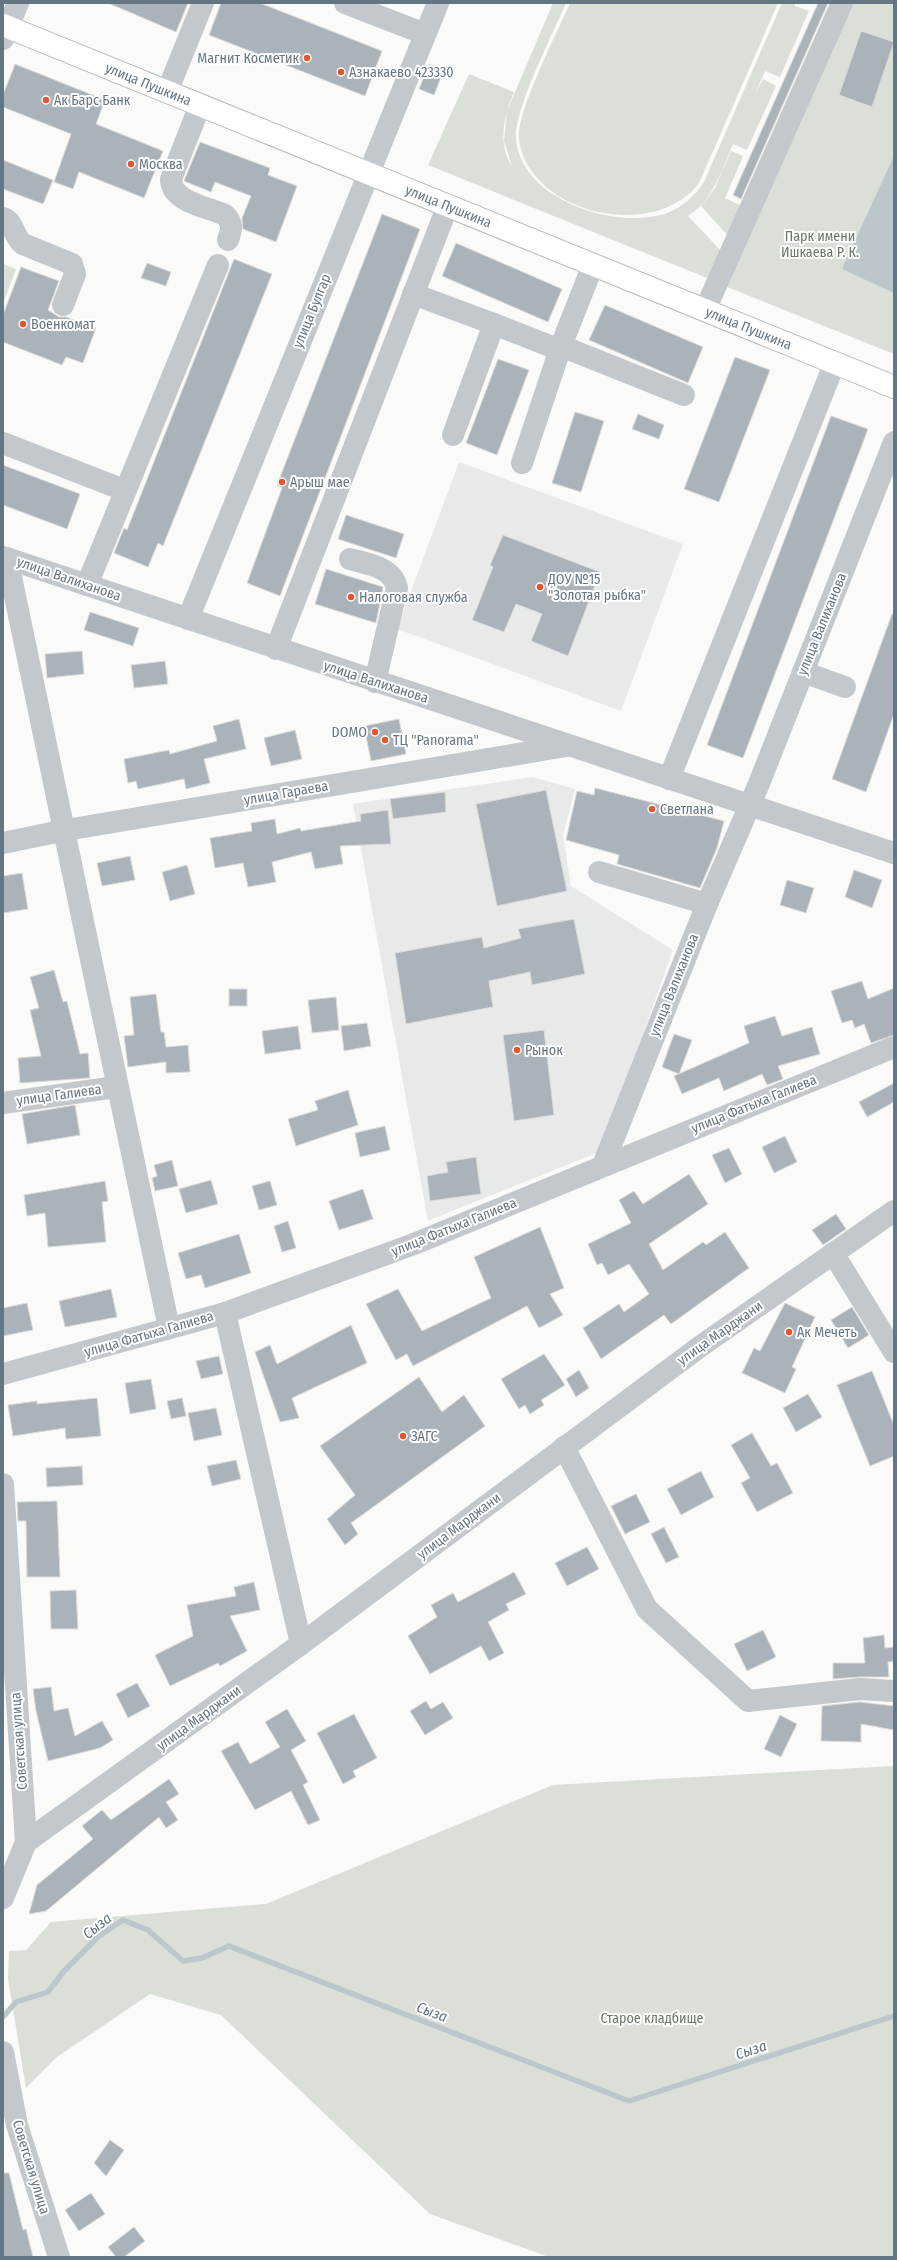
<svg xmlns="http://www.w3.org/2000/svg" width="897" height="2260" font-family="'Fira Sans Condensed',sans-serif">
<rect width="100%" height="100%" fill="#fafaf8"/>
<g fill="#e8e9e9">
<path d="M459,462L683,544L621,711L397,629Z"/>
<path d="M532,777L575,789L563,836L571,886L673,950L601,1151L428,1221L353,804Z"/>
</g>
<g fill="#dadfd7">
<path d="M553,3H566C553,34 514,109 516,139C521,201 620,232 670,212C685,205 695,195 704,182L782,3H795V6L809,11L780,77L765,71L755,94L763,79L776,86L747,150L733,144C722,170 713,200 688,216L723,253L712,280L428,165L469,74L514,92C504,115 497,144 512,166L504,141L507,111Z"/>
<path d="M570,3H778L699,183C654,243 528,213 519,139C516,113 558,31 570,3Z"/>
<path d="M849,3H894V354L720,284Z"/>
<path d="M731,151L743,156L725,198L744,207L730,238L701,206L715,188Z"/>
<path d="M3,264L16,269L5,299L3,298Z"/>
<path d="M894,1766V2257H549L430,2214L221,2015L150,1994L57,2057L26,2088L8,1979L9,1951L26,1950L51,1922L266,1904L553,1785Z"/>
</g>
<path fill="#bbc7cb" d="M893,158H894V293L842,269Z"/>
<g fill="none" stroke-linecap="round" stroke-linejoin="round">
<path stroke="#bbc7cb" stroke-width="5.5" d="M3,2017L16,2002L48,1992L64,1971L99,1936L123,1920L148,1930L183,1961L202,1958L229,1946L629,2101L894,2016"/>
</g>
<g fill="#aab3b9" stroke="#dcdcda">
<path d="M108,3H188L176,32Z"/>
<path d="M221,3H260L382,51L365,96L209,35Z"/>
<path d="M818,3H828L741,199L733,195Z"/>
<path d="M861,31L894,42L872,107L839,95Z"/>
<path d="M15,64L105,100L96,124L163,151L144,198L79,172L73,189L54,182L71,134L3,107V95Z"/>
<path d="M429,64L444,70L434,95L419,89Z"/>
<path d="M200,142L270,168L268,175L297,186L276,242L243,229L242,218L251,196L215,182L211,192L184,181Z"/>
<path d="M3,160L53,180L43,204L3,189Z"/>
<path d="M382,214L420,229L280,596L247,583L282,488L277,485Z"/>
<path d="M456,243L562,289L548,322L442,276Z"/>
<path d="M234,259L272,274L163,546L158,543L148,567L114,553L124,528L127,530Z"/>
<path d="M147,263L171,272L166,286L141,278Z"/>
<path d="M21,267L59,281L48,310L59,317H66L96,328L83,363L66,357L62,365L3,342V315Z"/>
<path d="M605,305L703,347L688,383L589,340Z"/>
<path d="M735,357L770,370L719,502L684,489Z"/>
<path d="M498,359L529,370L497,455L466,443Z"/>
<path d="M575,412L604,421L581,492L552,483Z"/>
<path d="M638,414L664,425L659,439L632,429Z"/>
<path d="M831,416L868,429L743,758L707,745Z"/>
<path d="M3,465L80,494L67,529L3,505Z"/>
<path d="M346,515L404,534L396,558L338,539Z"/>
<path d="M503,535L600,572L568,656L531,641L542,614L516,604L504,632L472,620L493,567L490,565Z"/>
<path d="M326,569L383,587L376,623L315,604Z"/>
<path d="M90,612L139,628L133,646L84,630Z"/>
<path d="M892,614H894V714L866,792L832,779Z"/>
<path d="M82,651L84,674L47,678L45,654Z"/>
<path d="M165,661L168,684L134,688L131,665Z"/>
<path d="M239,719L246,749L204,759L210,783L186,789L184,779L138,789L136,781L128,783L124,759L169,750L170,754L217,741L213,726Z"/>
<path d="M399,719L406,754L371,761L364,726Z"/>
<path d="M295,730L302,759L271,766L264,738Z"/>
<path d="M595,788L724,821L717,848L700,888L617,864L619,855L566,840L577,791L594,795Z"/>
<path d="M546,790L567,891L497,906L476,804Z"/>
<path d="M445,792L446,812L393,819L390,799Z"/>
<path d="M388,810L391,844L340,846L343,864L315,869L311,852L272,862L276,882L248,887L243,863L215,868L210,838L252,831L251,823L275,819L277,834L300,828L301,831L361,821L360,814Z"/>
<path d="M130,856L135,880L102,886L97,863Z"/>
<path d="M187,865L195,894L170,901L162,872Z"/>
<path d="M854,870L882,880L872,908L845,897Z"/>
<path d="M22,873L28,909L3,913V876Z"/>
<path d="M787,880L814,888L806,913L780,905Z"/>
<path d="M574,919L585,974L532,985L530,972L489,981L493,1007L406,1024L395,953L482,937L484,948L521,938L518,929Z"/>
<path d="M54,970L63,1002L67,1001L80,1054L88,1053L90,1078L20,1083L18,1058L41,1056L30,1010L39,1008L30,977Z"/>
<path d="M862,981L868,999L894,988V1035L871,1043L864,1024L855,1028L852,1020L842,1023L831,991Z"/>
<rect x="229" y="989" width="18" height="17"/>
<path d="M156,994L161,1032H164L166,1047L188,1045L190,1072L166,1073V1062L128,1067L124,1036L134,1035L130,997Z"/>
<path d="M336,997L339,1030L312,1033L308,1000Z"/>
<path d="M775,1016L782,1036L812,1027L820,1054L778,1066L783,1079L767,1085L762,1074L724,1091L719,1078L682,1094L674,1076L749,1043L744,1026Z"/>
<path d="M367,1023L371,1046L344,1051L341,1026Z"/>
<path d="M298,1026L301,1049L265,1054L262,1031Z"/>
<path d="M544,1030L554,1115L514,1121L503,1035Z"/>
<path d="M674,1034L692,1040L679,1074L662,1067Z"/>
<path d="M894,1083V1102L867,1117L859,1102Z"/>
<path d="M348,1090L358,1125L296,1146L288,1119L318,1110L315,1101Z"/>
<path d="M75,1105L80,1135L27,1144L22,1114Z"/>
<path d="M385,1126L390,1150L360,1157L355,1133Z"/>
<path d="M785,1136L797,1162L774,1173L762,1147Z"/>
<path d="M729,1148L742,1174L725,1183L712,1155Z"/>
<path d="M476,1157L481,1194L430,1201L427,1176L448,1172L446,1162Z"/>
<path d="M172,1160L178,1186L155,1191L152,1178L157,1176L154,1165Z"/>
<path d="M689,1174L708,1204L649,1244L663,1270L703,1242L706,1245L725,1232L749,1268L671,1324L664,1315L601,1359L583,1328L619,1304L624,1312L649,1294L629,1264L608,1275L602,1263L597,1265L588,1244L631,1223L619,1200L634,1191L643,1204Z"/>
<path d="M211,1180L218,1204L186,1213L179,1189Z"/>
<path d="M105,1181L108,1201L102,1202L106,1242L48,1247L45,1213L27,1216L24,1195Z"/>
<path d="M270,1181L277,1205L259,1210L252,1186Z"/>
<path d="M363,1189L373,1219L339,1230L329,1201Z"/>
<path d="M836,1214L846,1229L823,1245L812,1230Z"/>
<path d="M288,1221L296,1248L282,1252L274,1226Z"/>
<path d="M540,1227L564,1288L550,1294L563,1315L539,1328L527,1306L413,1366L407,1354L396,1360L366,1304L398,1289L422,1331L491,1298L474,1257Z"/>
<path d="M239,1234L251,1273L205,1288L201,1275L186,1279L178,1253Z"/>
<path d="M111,1289L117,1317L65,1327L59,1301Z"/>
<path d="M27,1303L33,1330L3,1336V1308Z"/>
<path d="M785,1303L815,1317L792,1367L796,1369L785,1393L742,1373L754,1348L760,1351Z"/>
<path d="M852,1307L869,1335L848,1348L831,1320Z"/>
<path d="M351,1325L367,1363L292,1398L299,1418L280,1422L255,1352L270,1345L277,1364Z"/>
<path d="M544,1354L565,1385L541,1400L544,1405L530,1414L525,1405L519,1409L501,1379Z"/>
<path d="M219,1356L223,1374L201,1379L196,1361Z"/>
<path d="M579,1370L589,1388L576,1397L566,1379Z"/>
<path d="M872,1371L894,1425V1456L870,1466L837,1385Z"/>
<path d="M419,1377L442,1412L464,1395L485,1426L351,1523L358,1534L345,1545L327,1519L355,1495L320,1446Z"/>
<path d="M151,1379L156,1409L130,1414L125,1383Z"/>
<path d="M808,1394L822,1417L796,1432L783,1408Z"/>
<path d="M97,1398L101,1436L66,1439L65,1428L13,1436L8,1405L37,1401V1404Z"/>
<path d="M182,1398L186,1416L171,1419L167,1401Z"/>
<path d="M216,1408L222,1435L194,1441L188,1413Z"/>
<path d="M752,1433L771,1466L777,1463L793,1493L757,1512L741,1483L750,1478L731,1445Z"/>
<path d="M236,1460L241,1479L212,1486L207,1466Z"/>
<path d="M82,1466L83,1485L47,1487L46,1468Z"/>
<path d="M701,1471L714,1497L681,1515L667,1489Z"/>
<path d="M636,1494L650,1522L625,1534L611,1506Z"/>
<path d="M57,1501L60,1577H27L26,1521H18L17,1502Z"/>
<path d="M664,1527L679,1557L666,1563L651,1534Z"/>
<path d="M587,1547L599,1569L567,1586L555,1563Z"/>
<path d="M514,1572L526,1594L506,1604L509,1610L488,1622L504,1653L489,1661L481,1646L430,1674L408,1636L437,1617L431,1605L453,1593L458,1602Z"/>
<path d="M254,1582L260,1610L230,1616L247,1651L220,1666L218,1663L170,1686L155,1655L193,1636L187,1605L236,1596L234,1587Z"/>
<path d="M76,1590L78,1629H51L50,1591Z"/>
<path d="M763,1630L776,1657L747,1671L734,1644Z"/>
<path d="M884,1635L885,1648L894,1647V1661L888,1662L889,1677H859L833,1679V1663H865L863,1638Z"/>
<path d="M137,1683L150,1706L128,1718L116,1694Z"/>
<path d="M51,1687L54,1711L68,1708L75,1736L102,1721L113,1740L100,1748L48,1761L36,1711L33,1689Z"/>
<path d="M426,1701L431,1709L443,1702L453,1718L425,1735L410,1711Z"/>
<path d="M860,1702L894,1706V1730L861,1724V1742L821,1741L822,1706Z"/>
<path d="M287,1709L306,1741L291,1750L308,1782L303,1785L320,1820L308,1825L291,1791L255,1810L221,1751L238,1742L250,1764L280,1747L265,1722Z"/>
<path d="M354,1714L377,1758L353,1771L356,1777L343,1784L317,1733Z"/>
<path d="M780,1715L797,1724L781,1757L764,1749Z"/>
<path d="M169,1779L179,1794L166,1802L178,1820L166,1828L159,1817L46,1911L29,1914L37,1885L93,1839L82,1826L102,1810L111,1820Z"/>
<path d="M110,2140L124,2150L106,2176L94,2163Z"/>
<path d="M3,2173H9L23,2230L26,2229L33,2257H3Z"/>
<path d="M91,2193L105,2214L79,2231L65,2210Z"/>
<path d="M134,2227L145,2241L124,2257H116L108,2247Z"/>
</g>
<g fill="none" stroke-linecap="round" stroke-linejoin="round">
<defs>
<g id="major">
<path id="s1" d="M3,25L894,387"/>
</g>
</defs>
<use href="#major" stroke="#b5babe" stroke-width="24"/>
<g stroke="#c3c8cc" stroke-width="22">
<path d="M345,3L425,34"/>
<path d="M3,39L18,3"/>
<path d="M167,92L203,3"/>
<path d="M200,105L171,179C171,202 208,207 225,215C233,223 232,229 228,240"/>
<path d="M3,218C15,222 13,237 23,244L72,264L75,274L63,305"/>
<path d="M413,294L494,324"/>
<path d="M705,310L842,3"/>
<path d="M561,346L684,395"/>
<path d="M453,435L494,324L560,350"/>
<path d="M3,443L124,490"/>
<path d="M522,463L561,346L593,265"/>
<path d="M3,557L894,853"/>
<path d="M3,559L7,558C62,814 113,1072 169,1328"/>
<path d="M350,559C368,564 393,567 397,588L375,682"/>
<path d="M87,585L218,265"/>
<path d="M188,619L438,3"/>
<path d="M276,649L448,205"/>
<path d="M803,672L845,687"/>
<path d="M669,779L835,362"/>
<path d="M3,843L66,830L566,746"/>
<path d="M599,872L707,904"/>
<path d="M3,1103L116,1087"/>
<path d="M603,1165L707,904L758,786L894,442"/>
<path d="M833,1253L894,1352"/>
<path d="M225,1313L301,1644"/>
<path d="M3,1374L225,1313L414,1244L894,1047"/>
<path d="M564,1447L647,1609L748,1701L860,1689L894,1691"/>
<path d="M3,1484L26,1842L3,1898"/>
<path d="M26,1842L301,1644L698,1348L894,1211"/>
<path d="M3,2052L17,2125L59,2257"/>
</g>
<use href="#major" stroke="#fff" stroke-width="22"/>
</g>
<g fill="#e4572e" stroke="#fff" stroke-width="1.5">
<circle cx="307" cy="58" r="4"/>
<circle cx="341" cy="72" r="4"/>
<circle cx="46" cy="100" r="4"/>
<circle cx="131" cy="164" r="4"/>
<circle cx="23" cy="324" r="4"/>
<circle cx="282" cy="482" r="4"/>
<circle cx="540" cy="587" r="4"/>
<circle cx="351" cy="597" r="4"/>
<circle cx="375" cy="732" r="4"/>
<circle cx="385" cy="740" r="4"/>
<circle cx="652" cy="809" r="4"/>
<circle cx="517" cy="1050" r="4"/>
<circle cx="789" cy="1332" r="4"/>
<circle cx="403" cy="1436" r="4"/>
</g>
<g text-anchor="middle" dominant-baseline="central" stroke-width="4" stroke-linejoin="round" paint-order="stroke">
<g font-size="14" fill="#657683" stroke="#fff" text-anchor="start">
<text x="299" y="58" text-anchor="end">Магнит Косметик</text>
<text x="349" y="72">Азнакаево 423330</text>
<text x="54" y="100">Ак Барс Банк</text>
<text x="139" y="164">Москва</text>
<text x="31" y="324">Военкомат</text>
<text x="290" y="482">Арыш мае</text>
<text x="548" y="579">ДОУ №15<tspan x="548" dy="16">"Золотая рыбка"</tspan></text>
<text x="359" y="597">Налоговая служба</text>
<text x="367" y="732" text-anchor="end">DOMO</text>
<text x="393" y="740">ТЦ "Panorama"</text>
<text x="660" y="809">Светлана</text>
<text x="525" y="1050">Рынок</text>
<text x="797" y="1332">Ак Мечеть</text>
<text x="411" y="1436">ЗАГС</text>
</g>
<g font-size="14" fill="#657683" stroke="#fff">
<text stroke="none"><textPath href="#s1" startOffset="157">улица Пушкина</textPath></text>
<text stroke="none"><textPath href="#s1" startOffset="481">улица Пушкина</textPath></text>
<text transform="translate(312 311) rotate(-68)">улица Булгар</text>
<text stroke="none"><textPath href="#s1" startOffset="805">улица Пушкина</textPath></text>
<text transform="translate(69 579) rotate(19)">улица Валиханова</text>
<text transform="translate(822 624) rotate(-68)">улица Валиханова</text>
<text transform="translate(376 682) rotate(18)">улица Валиханова</text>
<text transform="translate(286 793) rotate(-10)">улица Гараева</text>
<text transform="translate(674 985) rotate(-68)">улица Валиханова</text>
<text transform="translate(59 1095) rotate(-8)">улица Галиева</text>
<text transform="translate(754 1104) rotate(-22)">улица Фатыха Галиева</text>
<text transform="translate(454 1227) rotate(-22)">улица Фатыха Галиева</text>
<text transform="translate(720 1333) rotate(-35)">улица Марджани</text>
<text transform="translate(149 1334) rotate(-16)">улица Фатыха Галиева</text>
<text transform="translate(459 1526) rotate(-37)">улица Марджани</text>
<text transform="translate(199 1718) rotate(-36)">улица Марджани</text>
<text transform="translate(19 1741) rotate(-94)">Советская улица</text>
<text transform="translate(31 2167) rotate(73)">Советская улица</text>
</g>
<g font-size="14" fill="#687a64" stroke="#fff">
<text x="820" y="236">Парк имени<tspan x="820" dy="16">Ишкаева Р. К.</tspan></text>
<text x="652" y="2018">Старое кладбище</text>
</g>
<g font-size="15" font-style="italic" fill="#60757c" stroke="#fff">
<text transform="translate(97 1926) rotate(-38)">Сыза</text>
<text transform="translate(432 2012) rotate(21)">Сыза</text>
<text transform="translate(751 2050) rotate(-18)">Сыза</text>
</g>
</g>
<rect width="897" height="2260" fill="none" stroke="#657683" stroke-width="8"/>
</svg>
